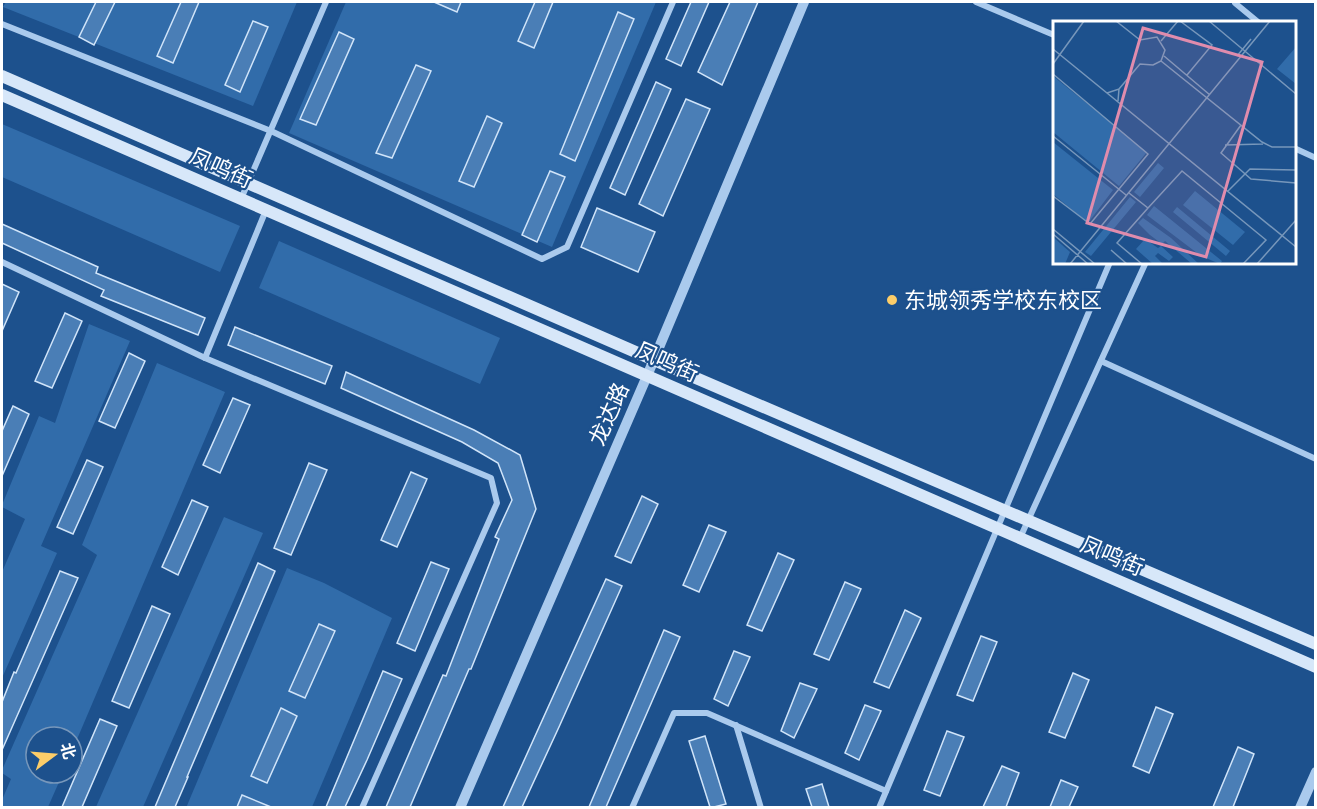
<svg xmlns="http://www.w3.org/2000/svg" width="1317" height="809" font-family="Signika,'Noto Sans SC',sans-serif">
<rect width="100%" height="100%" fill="#1d518d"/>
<g fill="#316caa">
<path d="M6,2H297L253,106L3,7Z"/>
<path d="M346,2H656L552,247L289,133Z"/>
<path d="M2,124L240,226L220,272L2,177Z"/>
<path d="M279,241L500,338L480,384L259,288Z"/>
<path d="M89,324L130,341L41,546L57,553L2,678V572L25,519L2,507V505L39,416L55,423Z"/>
<path d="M157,363L225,392L72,751V737H36V773H63L48,807H2V800L11,779L2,773V770L97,555L82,545Z"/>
<path d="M224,517L263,533L143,807H96Z"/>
<path d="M287,568L324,583L392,618L312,807L186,808Z"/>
</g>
<g fill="#4a7eb6" stroke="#d0e4f9" stroke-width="1.5">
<path d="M96,2H115L94,45L79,37Z"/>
<path d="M181,2H199L173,63L157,56Z"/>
<path d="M434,2H461L457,12Z"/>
<path d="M535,2H553L534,48L518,41Z"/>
<path d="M691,2H709L681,66L666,59Z"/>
<path d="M730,2H758L722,85L698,72Z"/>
<path d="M618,12L634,19L575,161L560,154Z"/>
<path d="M253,21L268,27L240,92L225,85Z"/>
<path d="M339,32L354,39L316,125L300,119Z"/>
<path d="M416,65L431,71L392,158L376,153Z"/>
<path d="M656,82L671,89L625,195L610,188Z"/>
<path d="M686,99L710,109L663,216L639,204Z"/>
<path d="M487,116L502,123L474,187L459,181Z"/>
<path d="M550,171L565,177L537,242L522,235Z"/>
<path d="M597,208L655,232L638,272L581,247Z"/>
<path d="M2,224L98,267L96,273L205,318L198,335L101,296L104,290L2,243Z"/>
<path d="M2,284L19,292L2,331Z"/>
<path d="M65,313L82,321L52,388L35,381Z"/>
<path d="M235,327L332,366L325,384L228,345Z"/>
<path d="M129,353L145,361L115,428L99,421Z"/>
<path d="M346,372L474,430L520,455L536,509L471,669H469L410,807H386L443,675L446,676L499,539L495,537L512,500L498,463L462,442L341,388Z"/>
<path d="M233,398L250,405L220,473L203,465Z"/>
<path d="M13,406L29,414L2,476V431Z"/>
<path d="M87,460L103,467L73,534L57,527Z"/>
<path d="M309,463L327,470L291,555L274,548Z"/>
<path d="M411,472L427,479L397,547L381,540Z"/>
<path d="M642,496L658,504L631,563L615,556Z"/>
<path d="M192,500L208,507L178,575L162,567Z"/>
<path d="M709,525L726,532L699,592L683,585Z"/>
<path d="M778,553L794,560L762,631L747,625Z"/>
<path d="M431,562L449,569L415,651L397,643Z"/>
<path d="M258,563L275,571L187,777H188L175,807H155Z"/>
<path d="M60,571L78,578L2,750V702L14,672L16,673Z"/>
<path d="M606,579L622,586L559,727L522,807H503Z"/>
<path d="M845,582L861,589L829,660L814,654Z"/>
<path d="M152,606L170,614L129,708L112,701Z"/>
<path d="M905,610L921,618L889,688L874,682Z"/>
<path d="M319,624L335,631L305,698L289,691Z"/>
<path d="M664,630L680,637L606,807H589Z"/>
<path d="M981,636L997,642L973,701L957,695Z"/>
<path d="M734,651L750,657L728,706L714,699Z"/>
<path d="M383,671L402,679L367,760L345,807H326Z"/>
<path d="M1073,673L1089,680L1065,738L1049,732Z"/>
<path d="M800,683L817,689L794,738L781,731Z"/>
<path d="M865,705L881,711L859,760L845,753Z"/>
<path d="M1156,707L1173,714L1149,773L1133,766Z"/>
<path d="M281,708L297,716L267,783L251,776Z"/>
<path d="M100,719L117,726L82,807H62Z"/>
<path d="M947,731L964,737L940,796L924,790Z"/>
<path d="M705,736L726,804L714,807H710L689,741Z"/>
<path d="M1238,747L1254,754L1233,807H1213Z"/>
<path d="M1002,766L1019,773L1006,807H983Z"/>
<path d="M1061,780L1078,787L1069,807H1050Z"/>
<path d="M822,784L829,807H812L806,789Z"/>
<path d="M242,795L271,807H237Z"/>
</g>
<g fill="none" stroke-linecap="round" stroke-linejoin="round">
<g stroke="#aacaed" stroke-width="6">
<path d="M976,2L1054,35"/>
<path d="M1236,2L1235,3L1258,22"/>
<path d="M2,24L271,131L542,259L567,247L673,2"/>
<path d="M1294,148L1316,158"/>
<path d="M241,199L326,2"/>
<path d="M266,210L205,358L491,478L497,503L362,808"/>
<path d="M2,262L205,358"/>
<path d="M1101,361L1316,459"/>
<path d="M1020,538L1146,262"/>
<path d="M736,725L761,808"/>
<path d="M632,808L674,713H707L886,791"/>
<path d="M879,808L1110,262"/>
</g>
<g stroke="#aacaed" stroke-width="10">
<path d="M460,808L647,376L804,2"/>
<path d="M1300,808L1316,772"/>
</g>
<g stroke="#d7e7f9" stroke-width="12">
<path d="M2,76L654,360L1316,644"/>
<path d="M2,95L1316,667"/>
</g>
</g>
<circle fill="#fccd69" stroke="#1d518d" stroke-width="2" cx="892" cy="300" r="6"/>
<g text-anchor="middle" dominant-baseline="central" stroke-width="4.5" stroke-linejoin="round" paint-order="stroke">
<g font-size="22" fill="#fff" stroke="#1d518d">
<text transform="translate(221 168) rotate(24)">凤鸣街</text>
<text transform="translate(667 362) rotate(24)">凤鸣街</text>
<text transform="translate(609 414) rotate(-66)">龙达路</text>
<text transform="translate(1112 556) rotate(23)">凤鸣街</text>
</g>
<g font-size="22" fill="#fff" stroke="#1d518d" text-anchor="start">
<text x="904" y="300">东城领秀学校东校区</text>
</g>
</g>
<g transform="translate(1053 21)">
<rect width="243" height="243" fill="#1d518d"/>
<path d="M243,26V63L224,48ZM0,55L94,131L66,165L0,111ZM0,121L60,169L35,202L0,173ZM105,142L111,147L87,176L81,171ZM142,170L192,211L180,224L130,184ZM77,176L83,181L38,235L32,231ZM101,185L169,240L167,243L148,235L94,194ZM124,186L177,230L173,235L120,191ZM90,197L118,217L146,243H139L112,220L109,223L97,214L85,202ZM0,216L17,231L12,243H0ZM92,218L105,227L108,225L120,236L116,240L105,232L102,235L110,243H100L83,228Z" fill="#316caa"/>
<path fill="none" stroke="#7797bb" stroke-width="1.5" d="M63,0L87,19L104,16L112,29L108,40L100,44L87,43L66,68M127,0L159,24L134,54M156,0L243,73M108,20L125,0M0,28L243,226M111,35L157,74M184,35L198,18M108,40L209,121L219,126H243M0,43L31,0M0,53L95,133L37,203L0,175M54,72L66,68L65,80M188,104L168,132L198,158L243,162M0,115L73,174M172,124L210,123M175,170L197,148L243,149M76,172L95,187L129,150L213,219L190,243M0,208L42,243M0,213L35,243M58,229L74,243M17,243L217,0M89,243L64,222L95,187M204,243L243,199"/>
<path fill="#e08cad" fill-opacity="0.15" stroke="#e08cad" stroke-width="3" d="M90,7L209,41L153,236L34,202Z"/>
<rect width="243" height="243" fill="none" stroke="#fff" stroke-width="3"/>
</g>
<rect width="1317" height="809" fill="none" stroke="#ffffff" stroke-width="6"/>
<g transform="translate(54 755) rotate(74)"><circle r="28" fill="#1d518d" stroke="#7797bb" stroke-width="1.5"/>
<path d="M0-4.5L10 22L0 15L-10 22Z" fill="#fccd69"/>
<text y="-9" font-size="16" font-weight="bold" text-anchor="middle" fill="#ffffff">北</text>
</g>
</svg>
